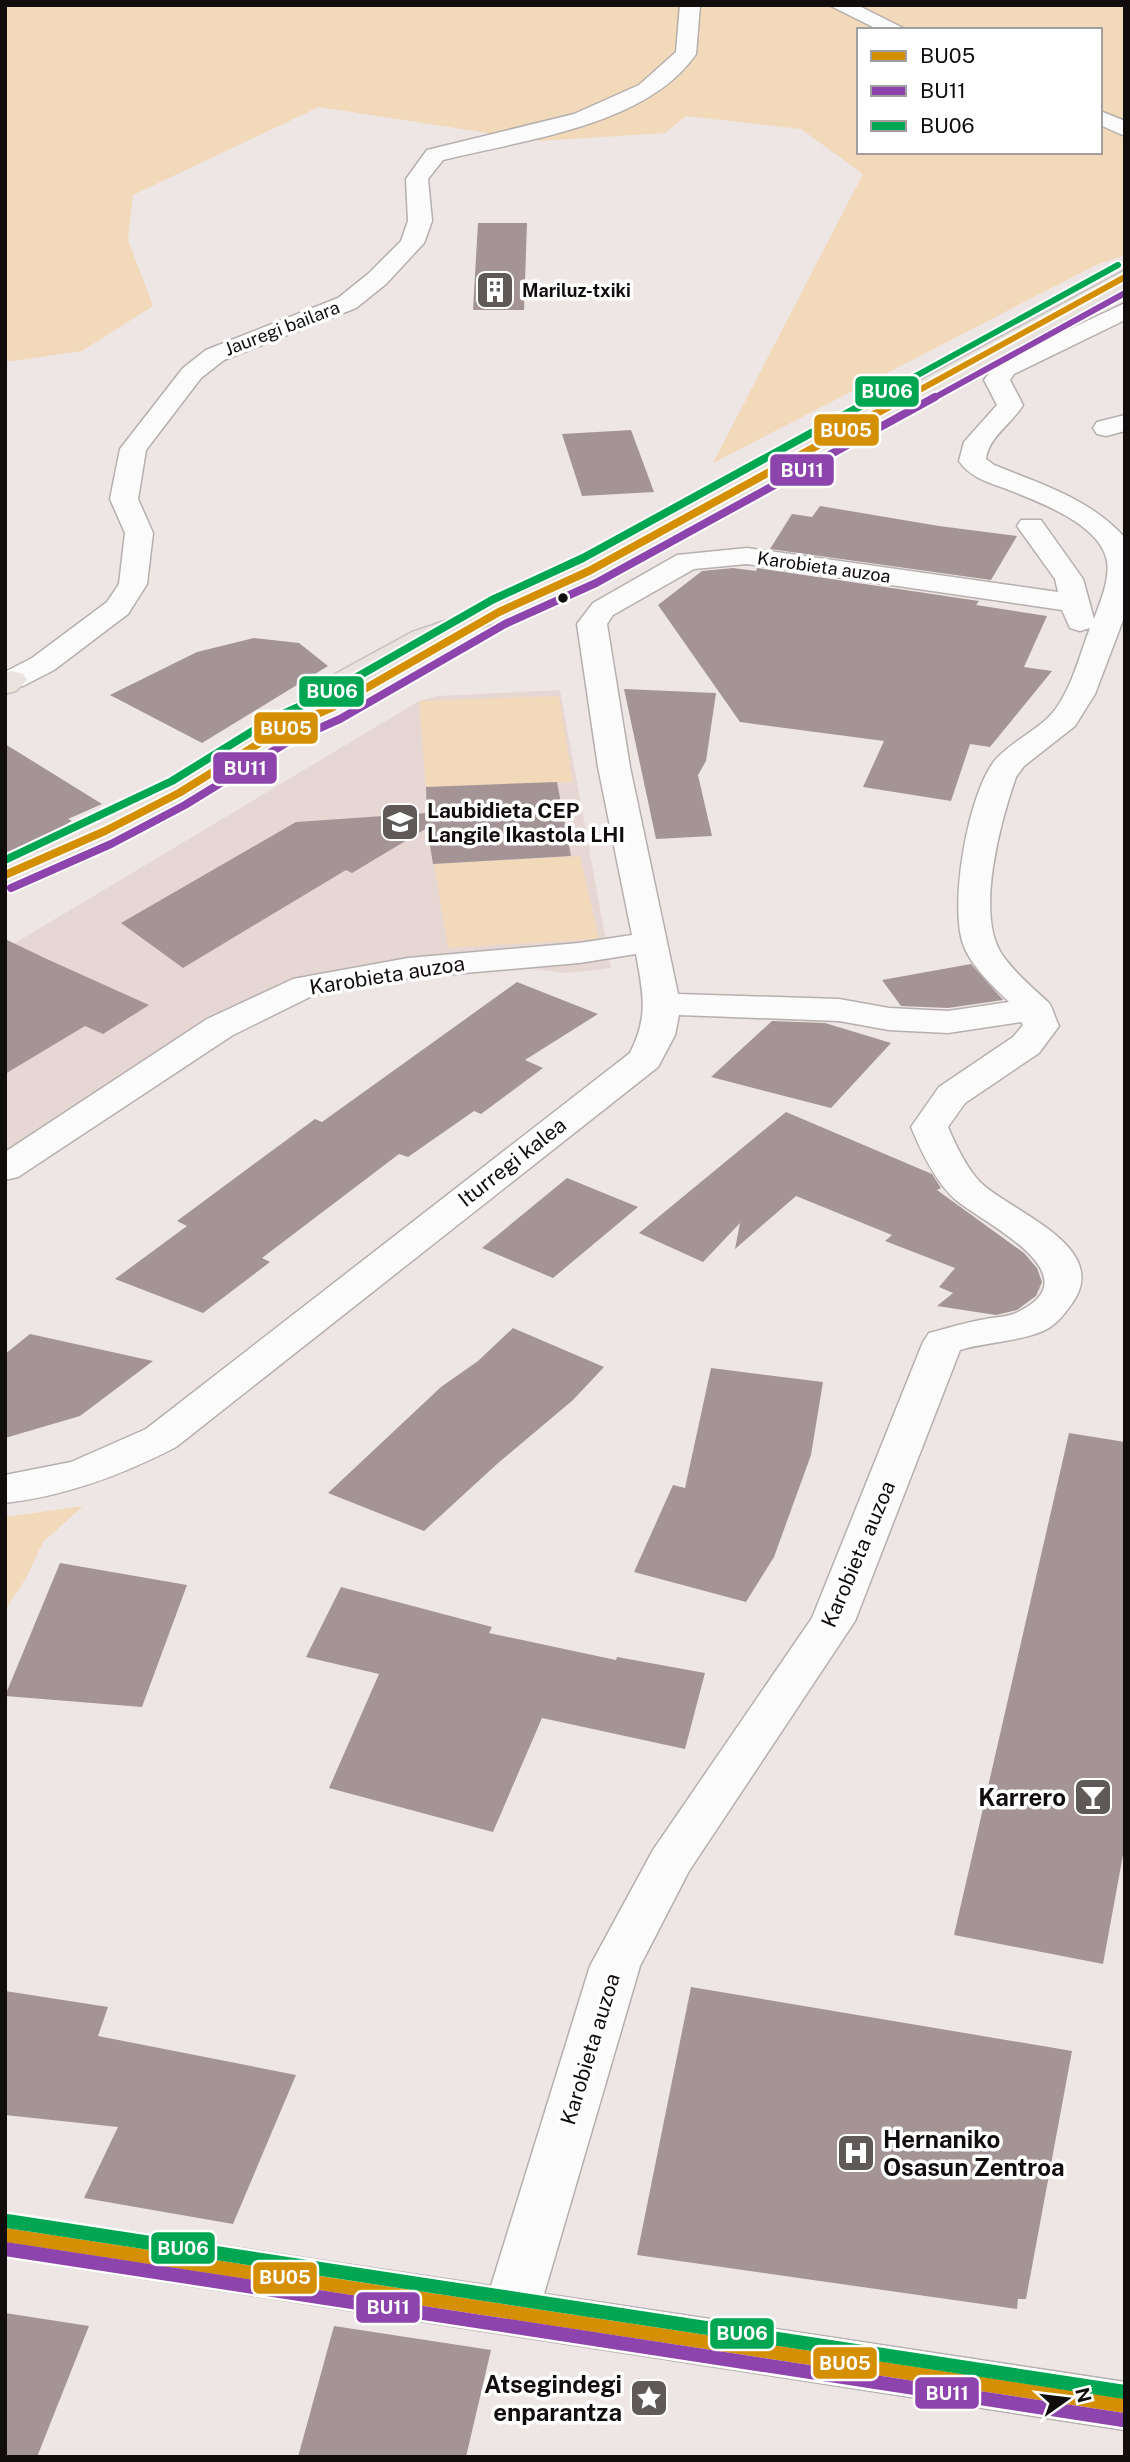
<svg xmlns="http://www.w3.org/2000/svg" width="1130" height="2462" font-family="'Public Sans',sans-serif">
<rect width="100%" height="100%" fill="#eee6e4"/>
<path fill="#e7d7d4" d="M560,690L611,968L567,973L505,966L430,971L307,998L218,1035L5,1179V949L419,701L438,696Z"/>
<g fill="#f1d9b9" fill-rule="evenodd">
<path d="M5,5H1125V255L1096,265L713,463L863,174L801,129L686,116L665,133L539,141L319,107L133,195L128,240L153,306L82,351L5,362ZM859,30H1100V152H859Z"/>
<path d="M559,696L573,782L426,787L419,701Z"/>
<path d="M580,856L599,939L448,948L434,864Z"/>
<path d="M83,1506L43,1542L26,1578L5,1610V1517Z"/>
</g>
<g fill="#a49496">
<path d="M478,223H527L524,310H473Z"/>
<path d="M631,430L654,492L582,496L562,434Z"/>
<path d="M820,506L939,526L1017,536L991,580L770,549L792,514L812,517Z"/>
<path d="M733,568L756,571L757,568L979,601L976,605L1047,616L1024,667L1052,671L990,747L970,744L951,801L863,787L884,741L740,722L658,605L702,571Z"/>
<path d="M254,638L299,643L328,666L202,743L110,695L197,652Z"/>
<path d="M624,689L716,693L706,761L698,775L712,836L656,839Z"/>
<path d="M5,744L102,804L68,819L72,821L5,860Z"/>
<path d="M557,782L571,856L433,864L427,828L352,873L346,870L183,968L121,923L296,822L427,813L426,787Z"/>
<path d="M5,939L49,960L149,1005L103,1034L85,1026L5,1074Z"/>
<path d="M971,964L1003,1000L948,1008L901,1006L882,980Z"/>
<path d="M517,982L598,1014L525,1060L543,1068L481,1114L474,1111L408,1157L399,1154L262,1258L270,1262L203,1313L115,1279L187,1226L177,1221L315,1119L322,1122Z"/>
<path d="M772,1021L825,1023L891,1043L831,1108L711,1077Z"/>
<path d="M786,1112L932,1174L941,1188L937,1190L1024,1253L1037,1268L1042,1282L1036,1296L1017,1310L996,1315L937,1306L953,1293L939,1287L955,1268L885,1241L892,1235L796,1196L735,1249L740,1223L703,1262L639,1233Z"/>
<path d="M567,1178L638,1207L553,1278L482,1248Z"/>
<path d="M513,1328L604,1367L573,1400L497,1464L424,1531L328,1493L441,1387L478,1361Z"/>
<path d="M30,1334L153,1361L80,1416L5,1438V1354Z"/>
<path d="M711,1368L823,1382L811,1455L774,1557L746,1602L634,1572L673,1485L685,1488Z"/>
<path d="M1069,1433L1125,1442V1844L1103,1964L954,1935Z"/>
<path d="M60,1563L187,1585L142,1707L5,1696Z"/>
<path d="M341,1587L492,1627L489,1633L616,1660L617,1657L705,1673L685,1749L542,1718L493,1832L329,1788L379,1674L306,1657Z"/>
<path d="M691,1987L1072,2051L1026,2299H1018L1017,2309L637,2255Z"/>
<path d="M5,1991L108,2007L98,2036L296,2075L233,2224L84,2198L118,2127L5,2115Z"/>
<path d="M5,2313L89,2326L37,2457H5Z"/>
<path d="M334,2326L491,2350L466,2457H298Z"/>
</g>
<g fill="none" stroke-linecap="round" stroke-linejoin="round">
<defs>
<g id="minor">
<path d="M680,5H700L696,54C647,126 522,140 443,160L428,179L432,221L424,243L386,284L356,308L224,360L201,378L146,450L138,499L153,533L147,584L128,614L54,670L23,686L5,687V672L32,658L107,602L119,584L125,533L110,499L120,449L183,368L206,350L338,298L368,274L401,241L408,221L406,179L427,150L574,114L639,85L676,52Z"/>
<path d="M829,5H857L907,30H879Z"/>
<path d="M1100,111L1125,121V136L1100,125Z"/>
<path d="M1125,303V320L1014,374L1010,380L1023,405C1012,424 989,436 986,459L994,465C1041,484 1091,499 1125,538V615L1095,694L1075,726L1024,766L1016,777C1001,820 974,916 1003,956C1015,973 1034,989 1048,1002C1053,1007 1055,1019 1059,1026L1039,1053L965,1103L948,1127C956,1146 966,1167 980,1182C1011,1212 1111,1246 1073,1302C1065,1313 1057,1325 1043,1331C1017,1342 987,1342 960,1350L855,1621L689,1871L640,1966L544,2294L1125,2382V2430L5,2257V2213L491,2286L590,1966L653,1850L812,1618L923,1342L929,1333C948,1328 967,1322 986,1319C996,1317 1008,1317 1018,1312C1095,1275 983,1223 956,1200C936,1183 921,1151 911,1127L939,1087L1013,1037L1023,1025L1021,1022L948,1033L889,1030L839,1021L679,1015L675,1035L658,1067L176,1447C122,1475 66,1496 5,1503V1475L71,1462L146,1429L630,1053C649,1015 643,994 636,954L579,963L408,978L314,995L233,1035L18,1177L5,1180V1152L207,1019L293,979L408,958L579,943L632,935L598,767L577,624L593,603L677,555L747,548L1058,592L1055,579L1017,526L1021,520H1041L1083,579L1094,619C1100,602 1110,580 1107,561C1100,523 1036,501 1004,488C987,482 970,477 959,461L964,442L997,405L984,380L996,364ZM747,564L1062,610L1070,628L1080,631L1090,628C1080,654 1073,684 1057,707C1042,729 1014,739 996,759C968,791 947,911 965,949C975,970 993,986 1009,1002L948,1011L889,1008L839,999L678,994L630,767L607,624L613,615L694,569Z"/>
<path d="M1125,415V431L1106,436L1097,434L1093,428L1097,422Z"/>
</g>
<g id="major">
<path d="M1125,270V287L599,577L509,618L432,644L346,692L314,718L316,722L312,729L149,822L5,885V863L104,819L169,785L266,727L324,680L412,632L489,606L579,565Z"/>
<path d="M12,671L23,674L27,680L16,691L5,694V673Z"/>
</g>
</defs>
<use href="#minor" stroke="#b5afae" stroke-width="3"/>
<use href="#major" stroke="#c5c1c0" stroke-width="3"/>
<use href="#minor" fill="#fcfbfb" fill-rule="evenodd"/>
<use href="#major" fill="#eae2dd" fill-rule="evenodd"/>
<defs>
<path id="bus-1-far2" d="M903,399L1125,277"/>
<path id="bus-1-far1" d="M5,875L105,831L179,793L279,731L333,707L499,612L589,571L906,397"/>
<path id="bus-1" d="M5,2235L1125,2406"/>
<path id="bus-2-far2" d="M932,399L1125,293"/>
<path id="bus-2-far1" d="M11,888L111,844L185,805L286,743L340,719L505,624L596,583L935,397"/>
<path id="bus-2" d="M5,2249L1123,2420"/>
<path id="bus-3-far2" d="M874,399L1118,265"/>
<path id="bus-3-far1" d="M5,860L172,781L272,719L327,694L492,600L583,558L877,397"/>
<path id="bus-3" d="M7,2221L1125,2392"/>
</defs>
<use href="#bus-1-far2" stroke="#fff" stroke-width="10"/>
<use href="#bus-1-far1" stroke="#fff" stroke-width="12"/>
<use href="#bus-1" stroke="#fff" stroke-width="19"/>
<use href="#bus-2-far2" stroke="#fff" stroke-width="10"/>
<use href="#bus-2-far1" stroke="#fff" stroke-width="12"/>
<use href="#bus-2" stroke="#fff" stroke-width="19"/>
<use href="#bus-3-far2" stroke="#fff" stroke-width="10"/>
<use href="#bus-3-far1" stroke="#fff" stroke-width="12"/>
<use href="#bus-3" stroke="#fff" stroke-width="19"/>
<use href="#bus-1-far2" stroke="#d58f02" stroke-width="6"/>
<use href="#bus-1-far1" stroke="#d58f02" stroke-width="8"/>
<use href="#bus-1" stroke="#d58f02" stroke-width="14"/>
<use href="#bus-2-far2" stroke="#8e44ad" stroke-width="6"/>
<use href="#bus-2-far1" stroke="#8e44ad" stroke-width="8"/>
<use href="#bus-2" stroke="#8e44ad" stroke-width="14"/>
<use href="#bus-3-far2" stroke="#00a651" stroke-width="6"/>
<use href="#bus-3-far1" stroke="#00a651" stroke-width="8"/>
<use href="#bus-3" stroke="#00a651" stroke-width="14"/>
</g>
<defs>
<symbol id="building-square" viewBox="-11 -11 22 22"><rect x="-9" y="-9" width="18" height="18" rx="4" fill="#5f5958" stroke="#fff"/><path d="M-4-6H4V6H1V3H-1V6H-4ZM-2.5-4.3h1.7v1.8h-1.7ZM.8-4.3h1.7v1.8H.8ZM-2.5-1h1.7V.8h-1.7ZM.8-1h1.7V.8H.8Z" fill="#fff"/></symbol>
<symbol id="school-square" viewBox="-11 -11 22 22"><rect x="-9" y="-9" width="18" height="18" rx="4" fill="#5f5958" stroke="#fff"/><path d="M0-5L7-2L0 1L-7-2ZM-4 1L0 2.5L4 1V4Q0 6-4 4Z" fill="#fff"/></symbol>
<symbol id="bar-square" viewBox="-11 -11 22 22"><rect x="-9" y="-9" width="18" height="18" rx="4" fill="#5f5958" stroke="#fff"/><path d="M-6-5H6L.8 .8V4.5H3.5V6h-7V4.5H-.8V.8Z" fill="#fff"/></symbol>
<symbol id="hospital-square" viewBox="-11 -11 22 22"><rect x="-9" y="-9" width="18" height="18" rx="4" fill="#5f5958" stroke="#fff"/><path d="M-5-5h3v3.5h4V-5h3V5h-3V1.5h-4V5h-3Z" fill="#fff"/></symbol>
<symbol id="sight-square" viewBox="-11 -11 22 22"><rect x="-9" y="-9" width="18" height="18" rx="4" fill="#5f5958" stroke="#fff"/><path d="M0-6L1.8-2.2L6-1.7L2.9 1.2L3.7 5.4L0 3.3L-3.7 5.4L-2.9 1.2L-6-1.7L-1.8-2.2Z" fill="#fff"/></symbol>
</defs>
<g fill-rule="evenodd">
<use href="#building-square" x="473" y="268" width="44" height="44"/>
<use href="#school-square" x="378" y="800" width="44" height="44"/>
<use href="#bar-square" x="1071" y="1775" width="44" height="44"/>
<use href="#hospital-square" x="834" y="2131" width="44" height="44"/>
<use href="#sight-square" x="627" y="2376" width="44" height="44"/>
</g>
<circle fill="#120d0d" stroke="#fff" stroke-width="2.5" cx="563" cy="598" r="6"/>
<g text-anchor="middle" dominant-baseline="central" stroke-width="7" stroke-linejoin="round" paint-order="stroke">
<g font-size="18" font-weight="bold" fill="#120d0d" stroke="#fff" text-anchor="start">
<text x="522" y="290">Mariluz-txiki</text>
</g>
<g font-size="18" fill="#120d0d" stroke="#fff">
<text transform="translate(282 328) rotate(-21)">Jauregi bailara</text>
<text transform="translate(824 567) rotate(8)">Karobieta auzoa</text>
</g>
<g font-size="21" font-weight="bold" fill="#120d0d" stroke="#fff" text-anchor="start">
<text x="427" y="810">Laubidieta CEP<tspan x="427" dy="24">Langile Ikastola LHI</tspan></text>
</g>
<g font-size="21" fill="#120d0d" stroke="#fff">
<text transform="translate(387 975) rotate(-9)">Karobieta auzoa</text>
<text transform="translate(512 1162) rotate(-38)">Iturregi kalea</text>
<text transform="translate(858 1554) rotate(-67)">Karobieta auzoa</text>
<text transform="translate(590 2049) rotate(-73)">Karobieta auzoa</text>
</g>
<g font-size="24" font-weight="bold" fill="#120d0d" stroke="#fff" text-anchor="end">
<text x="1066" y="1797">Karrero</text>
<text x="883" y="2139" text-anchor="start">Hernaniko<tspan x="883" dy="28">Osasun Zentroa</tspan></text>
<text x="622" y="2384">Atsegindegi<tspan x="622" dy="28">enparantza</tspan></text>
</g>
</g>
<g stroke="#fff" stroke-width="2.5">
<rect x="854" y="375" width="66" height="33" rx="7" fill="#00a651"/>
<rect x="813" y="413" width="67" height="34" rx="7" fill="#d58f02"/>
<rect x="769" y="453" width="66" height="34" rx="7" fill="#8e44ad"/>
<rect x="298" y="675" width="67" height="33" rx="7" fill="#00a651"/>
<rect x="253" y="711" width="66" height="34" rx="7" fill="#d58f02"/>
<rect x="212" y="751" width="66" height="34" rx="7" fill="#8e44ad"/>
<rect x="150" y="2231" width="66" height="34" rx="7" fill="#00a651"/>
<rect x="252" y="2261" width="66" height="34" rx="7" fill="#d58f02"/>
<rect x="355" y="2291" width="66" height="33" rx="7" fill="#8e44ad"/>
<rect x="709" y="2317" width="66" height="33" rx="7" fill="#00a651"/>
<rect x="812" y="2346" width="66" height="34" rx="7" fill="#d58f02"/>
<rect x="914" y="2376" width="66" height="34" rx="7" fill="#8e44ad"/>
</g>
<g font-size="19" text-anchor="middle" font-weight="bold" fill="#fff">
<text x="887" y="398">BU06</text>
<text x="846" y="437">BU05</text>
<text x="802" y="477">BU11</text>
<text x="332" y="698">BU06</text>
<text x="286" y="735">BU05</text>
<text x="245" y="775">BU11</text>
<text x="183" y="2255">BU06</text>
<text x="285" y="2284">BU05</text>
<text x="388" y="2314">BU11</text>
<text x="742" y="2340">BU06</text>
<text x="845" y="2370">BU05</text>
<text x="947" y="2400">BU11</text>
</g>
<rect width="1130" height="2462" fill="none" stroke="#120d0d" stroke-width="14"/>
<rect x="857" y="28" width="245" height="126" fill="#ffffff" stroke="#a09e9e" stroke-width="2"/>
<rect x="871" y="51" width="35" height="10" fill="#d58f02" stroke="#a09e9e" stroke-width="2"/>
<text x="920" y="63" font-size="21" fill="#120d0d">BU05</text>
<rect x="871" y="86" width="35" height="10" fill="#8e44ad" stroke="#a09e9e" stroke-width="2"/>
<text x="920" y="98" font-size="21" fill="#120d0d">BU11</text>
<rect x="871" y="121" width="35" height="10" fill="#00a651" stroke="#a09e9e" stroke-width="2"/>
<text x="920" y="133" font-size="21" fill="#120d0d">BU06</text>
<g transform="translate(1067 2399) rotate(76)" stroke="#ffffff" stroke-width="5" paint-order="stroke">
<path d="M0-5L12 26L0 18L-12 26Z" fill="#120d0d"/>
<text y="-10" font-size="19" font-weight="bold" text-anchor="middle" fill="#120d0d">N</text>
</g>
</svg>
